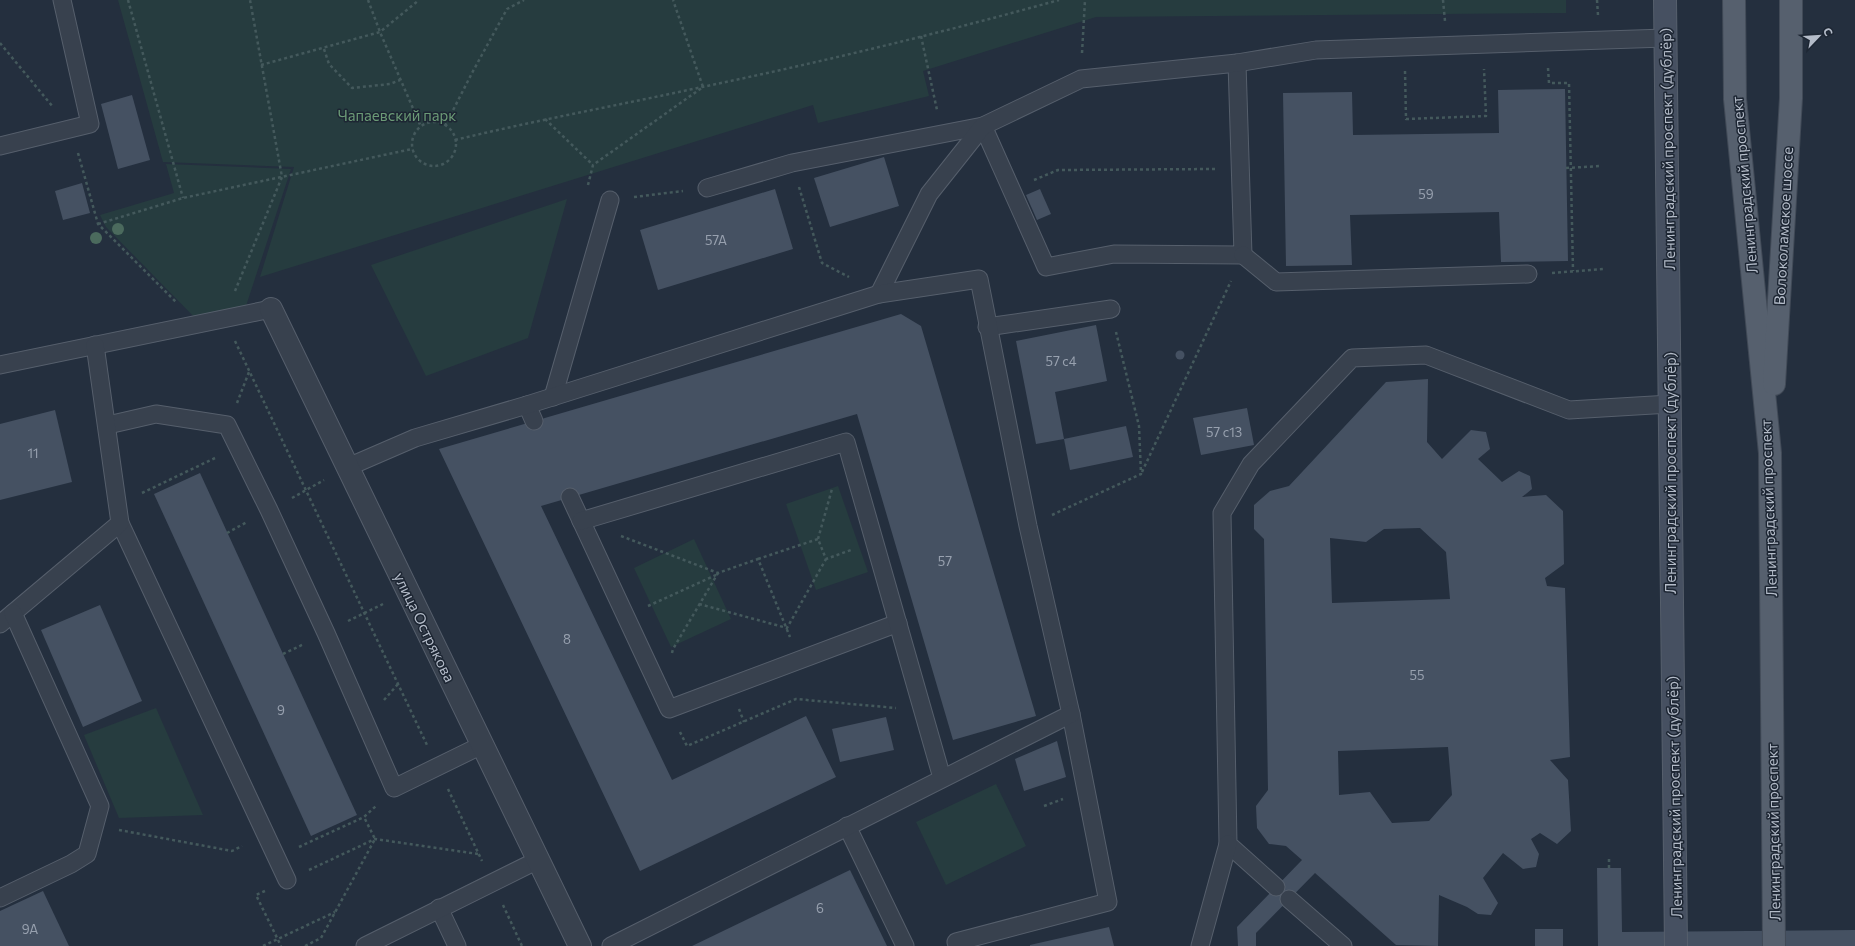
<svg xmlns="http://www.w3.org/2000/svg" width="1855" height="946" font-family="Commissioner,sans-serif">
<rect width="100%" height="100%" fill="#242f3e"/>
<g fill="#263c3f">
<path d="M118,0H1566V13L1096,17L923,71L929,96L818,123L813,105L260,277L294,167L163,162Z"/>
<path d="M166,164L291,169L245,309L199,322L106,227L100,215L174,193Z"/>
<path d="M567,199L528,338L426,376L371,265Z"/>
<path d="M838,486L868,572L816,590L786,504Z"/>
<path d="M694,539L731,619L671,647L634,568Z"/>
<path d="M156,708L203,815L119,818L84,735Z"/>
<path d="M996,784L1026,846L946,885L916,822Z"/>
</g>
<g fill="#455162" fill-rule="evenodd">
<path d="M1565,89L1568,261L1501,262L1499,212L1350,215L1352,265L1286,266L1283,93L1352,92L1353,135L1499,133L1498,90Z"/>
<path d="M132,95L150,160L118,169L101,104Z"/>
<path d="M884,157L899,206L830,227L814,178Z"/>
<path d="M82,183L90,213L63,220L55,191Z"/>
<path d="M775,189L793,249L658,290L640,230Z"/>
<path d="M1040,189L1051,214L1037,220L1026,195Z"/>
<path d="M901,314L921,326L1036,716L953,740L857,414L541,506L672,780L806,716L836,777L640,871L439,449Z"/>
<path d="M1096,325L1107,381L1055,392L1064,439L1036,444L1016,341Z"/>
<circle cx="1180" cy="355" r="4.5"/>
<path d="M1428,379L1427,442L1442,459L1471,430L1486,432L1490,449L1478,459L1502,482L1519,471L1530,476L1532,489L1522,497L1546,495L1563,511L1564,564L1545,578L1547,586L1565,588L1570,757L1550,760L1568,780L1571,831L1557,844L1540,833L1531,839L1539,854L1536,867L1523,869L1503,853L1483,878L1498,903L1491,915L1478,914L1467,907L1439,895L1438,946L1396,945L1315,873L1256,933V946H1238L1237,927L1302,860L1286,846L1269,844L1257,828L1256,806L1268,790L1264,539L1254,529V505L1270,491L1289,486L1386,382ZM1420,528L1446,552L1450,599L1332,603L1330,538L1366,542L1384,529ZM1448,747L1452,795L1429,821L1392,823L1370,792L1339,795L1338,751Z"/>
<path d="M1247,408L1254,445L1201,455L1193,418Z"/>
<path d="M55,410L72,482L0,500V424Z"/>
<path d="M1126,426L1133,457L1070,470L1064,439Z"/>
<path d="M200,473L357,815L311,836L154,494Z"/>
<path d="M100,605L142,701L83,727L41,630Z"/>
<path d="M886,717L894,750L840,762L832,729Z"/>
<path d="M1057,741L1066,777L1024,791L1015,759Z"/>
<path d="M1597,868H1621L1622,932L1855,930V946H1598Z"/>
<path d="M850,870L887,946H692Z"/>
<path d="M43,891L69,946H0V911Z"/>
<path d="M1109,927L1114,946H1030V945Z"/>
<rect x="1535" y="929" width="28" height="17"/>
</g>
<g fill="none" stroke-linecap="round" stroke-linejoin="round">
<defs>
<g id="lane">
<path d="M0,146L90,124L62,0"/>
<path d="M707,188L792,163L983,126L1046,267L1114,254L1243,255L1237,63"/>
<path d="M1243,255L1276,282L1528,274"/>
<path d="M879,294L929,194L983,126L1081,79L1237,63L1316,50L1665,38"/>
<path d="M987,327L1111,309"/>
<path d="M0,365L271,309"/>
<path d="M553,397L610,200"/>
<path d="M527,405L534,421"/>
<path d="M108,425L156,414L227,425L269,510L326,633L394,788L482,745"/>
<path d="M348,467L415,438L527,405L879,294L979,279L1028,526L1071,714L1108,902L956,942"/>
<path d="M570,497L669,709L898,623"/>
<path d="M581,521L846,442L942,778"/>
<path d="M120,523L287,880"/>
<path d="M0,624L120,523L95,345"/>
<path d="M847,826L905,946"/>
<path d="M1276,887L1228,844L1222,513L1251,464L1352,358L1426,355L1569,410L1670,404"/>
<path d="M0,898L71,864L87,854L100,806L13,613"/>
<path d="M1289,899L1343,946"/>
<path d="M439,908L457,946"/>
<path d="M365,946L538,860"/>
<path d="M611,946L1071,714"/>
<path d="M1200,946L1228,844"/>
</g>
<path id="street" d="M271,309L580,946"/>
<path id="secondary" d="M1665,0L1676,946"/>
<g id="primary">
<path d="M1734,0L1735,99L1770,453L1774,946"/>
<path d="M1774,384L1791,98V0"/>
</g>
</defs>
<use href="#lane" stroke="#565f6c" stroke-width="19"/>
<use href="#street" stroke="#565f6c" stroke-width="24"/>
<use href="#secondary" stroke="#565f6c" stroke-width="24"/>
<use href="#primary" stroke="#414a57" stroke-width="24"/>
<g stroke="#44595c" stroke-width="2.5" stroke-dasharray="3 3" stroke-linecap="butt">
<path d="M128,0L183,198"/>
<path d="M368,0L380,32L421,127"/>
<path d="M1443,0L1445,21"/>
<path d="M1597,0L1598,15"/>
<path d="M921,36L937,110"/>
<path d="M0,43L53,107"/>
<path d="M324,49L329,64L352,88L390,84L400,80"/>
<path d="M1082,53L1085,0"/>
<path d="M261,65L380,32L419,0"/>
<path d="M1548,68L1549,83H1569L1573,271"/>
<path d="M1405,71L1406,119L1486,116L1484,69"/>
<path d="M545,119L593,165"/>
<circle cx="434" cy="144" r="22"/>
<path d="M445,126L472,73L507,9L524,0"/>
<path d="M455,140C537,120 620,105 702,87C822,62 941,33 1059,0"/>
<path d="M78,153L98,224L177,303"/>
<path d="M1566,168L1601,166"/>
<path d="M1034,180L1058,170L1215,169"/>
<path d="M588,185L593,165L703,87L673,0"/>
<path d="M799,187L822,263L849,277"/>
<path d="M634,197L683,191"/>
<path d="M98,224L183,198L412,149"/>
<path d="M1552,273L1604,269"/>
<path d="M235,291L282,177L250,0"/>
<path d="M235,341L427,745"/>
<path d="M237,403L249,372"/>
<path d="M1142,472L1231,281"/>
<path d="M142,493L215,458"/>
<path d="M292,498L324,480"/>
<path d="M1052,515L1141,474L1139,426L1116,332"/>
<path d="M227,533L247,522"/>
<path d="M621,536L718,573L758,559L790,637"/>
<path d="M818,539L832,489"/>
<path d="M758,559L818,539L826,559L851,550"/>
<path d="M699,604L787,628L826,559"/>
<path d="M648,606L718,574"/>
<path d="M348,621L383,604"/>
<path d="M672,653L673,649L718,573"/>
<path d="M283,654L304,644"/>
<path d="M384,700L398,684"/>
<path d="M739,709L744,722"/>
<path d="M680,732L687,746L796,699L896,708"/>
<path d="M448,789L482,861"/>
<path d="M1044,806L1063,799"/>
<path d="M119,830L232,851L242,846"/>
<path d="M299,847L364,817L377,805"/>
<path d="M1609,868V856"/>
<path d="M309,870L375,839L478,854"/>
<path d="M265,891L256,895L281,946"/>
<path d="M503,905L522,946"/>
<path d="M263,946L335,912"/>
<path d="M305,946L321,938L375,839L364,817"/>
</g>
<use href="#lane" stroke="#38414e" stroke-width="17"/>
<use href="#street" stroke="#38414e" stroke-width="22"/>
<use href="#secondary" stroke="#465061" stroke-width="22"/>
<use href="#primary" stroke="#56606e" stroke-width="22"/>
</g>
<g fill="#4b6a5d">
<circle cx="118" cy="229" r="6"/>
<circle cx="96" cy="238" r="6"/>
</g>
<g text-anchor="middle" dominant-baseline="central" stroke-width="3" stroke-linejoin="round" paint-order="stroke">
<g font-size="13" fill="#98a1af">
<text x="1426" y="194">59</text>
<text x="716" y="240">57А</text>
<text x="1061" y="361">57 с4</text>
<text x="1224" y="432">57 с13</text>
<text x="33" y="453">11</text>
<text x="945" y="561">57</text>
<text x="567" y="639">8</text>
<text x="1417" y="675">55</text>
<text x="281" y="710">9</text>
<text x="820" y="908">6</text>
<text x="30" y="929">9А</text>
</g>
<g font-size="15" fill="#6b9a76" stroke="#1d2633">
<text x="397" y="115">Чапаевский парк</text>
</g>
<g font-size="15" fill="#b4bcc9" stroke="#1d2633">
<text transform="translate(1667 149) rotate(-91)">Ленинградский проспект (дублёр)</text>
<text transform="translate(1744 185) rotate(-95)">Ленинградский проспект</text>
<text transform="translate(1783 226) rotate(-87)">Волоколамское шоссе</text>
<text transform="translate(1670 473) rotate(-90)">Ленинградский проспект (дублёр)</text>
<text transform="translate(1768 508) rotate(-92)">Ленинградский проспект</text>
<text transform="translate(425 627) rotate(64)">улица Острякова</text>
<text transform="translate(1674 797) rotate(-91)">Ленинградский проспект (дублёр)</text>
<text transform="translate(1773 832) rotate(-91)">Ленинградский проспект</text>
</g>
</g>
<g transform="translate(1819 36) rotate(65)" stroke="#1d2633" stroke-width="3" paint-order="stroke">
<path d="M0-3L7 15L0 10L-7 15Z" fill="#b4bcc9"/>
<text y="-6" font-size="11" font-weight="bold" text-anchor="middle" fill="#b4bcc9">С</text>
</g>
</svg>
